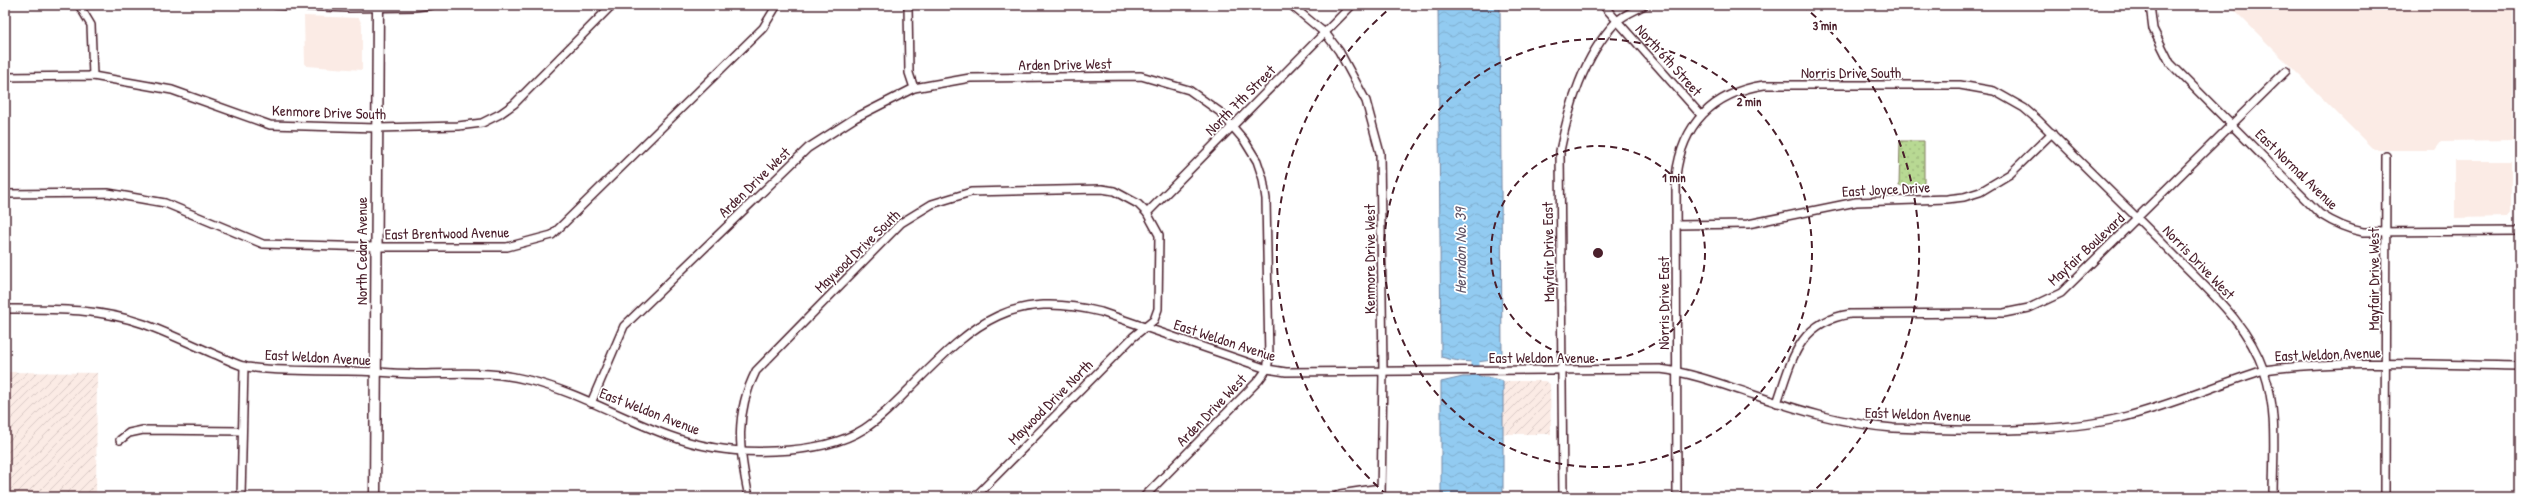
<svg xmlns="http://www.w3.org/2000/svg" width="2525" height="502" font-family="'Patrick Hand',sans-serif">
<defs>
<pattern id="industrial-furrows" width="10" height="10" patternUnits="userSpaceOnUse"><rect width="10" height="10" fill="#fbebe5"/><path d="M-1 1l2-2M0 10L10 0M9 11l2-2" fill="none" stroke="#d9c9c5"/></pattern>
<pattern id="grass-dots" width="8" height="8" patternUnits="userSpaceOnUse"><rect width="8" height="8" fill="#b8d993"/><path d="M2 2h.1M6 6h.1" fill="none" stroke="#a0ba7f" stroke-width="1.8" stroke-linecap="round"/></pattern>
<pattern id="water-waves" width="16" height="10" patternUnits="userSpaceOnUse"><rect width="16" height="10" fill="#92cbf1"/><path d="M0 5q4-4 8 0t8 0" fill="none" stroke="#7faecf"/></pattern>
</defs>
<rect width="100%" height="100%" fill="#fff"/>
<filter id="ink" filterUnits="userSpaceOnUse"><feTurbulence type="fractalNoise" baseFrequency=".025" numOctaves="2"/><feDisplacementMap in="SourceGraphic" scale="8" xChannelSelector="R" yChannelSelector="G"/><feConvolveMatrix kernelMatrix="1 2 1 2 8 2 1 2 1" color-interpolation-filters="sRGB"/></filter>
<g filter="url(#ink)">
<g fill="#fbebe5">
<path d="M2232,5H2513V140L2442,141L2435,150H2374L2232,8Z"/>
<path d="M304,16L359,18L362,25V70L307,66L305,64Z"/>
<path d="M2455,161H2511V212L2509,217L2455,218Z"/>
</g>
<g fill="url(#industrial-furrows)">
<path d="M5,372L97,373L96,497H5Z"/>
<path d="M1503,381H1545L1550,384L1551,434H1503Z"/>
</g>
<path fill="url(#grass-dots)" stroke="#817c5f" d="M1900,141H1924V186H1899Z"/>
<g fill="url(#water-waves)" stroke="#7586a2">
<path d="M1438,5H1500L1502,357C1480,364 1463,363 1441,357Z"/>
<path d="M1463,377H1487L1503,381V497H1441V382Z"/>
</g>
<g fill="none" stroke-linecap="round" stroke-linejoin="round">
<path stroke="#92cbf1" stroke-width="9" d="M1475,350V388"/>
<defs>
<g id="minor">
<path d="M79,5L91,25L93,76"/>
<path d="M276,5L348,8L415,7L432,5"/>
<path d="M908,5L909,73L914,88"/>
<path d="M1291,5L1326,34L1339,51L1366,101L1380,153L1383,370L1381,497"/>
<path d="M1603,5L1701,115"/>
<path d="M2150,5L2153,29L2170,63L2320,214C2334,223 2346,229 2363,232L2520,231"/>
<path d="M5,77L93,76L172,90L270,125L377,128L458,126L482,123L500,114L514,104L612,5"/>
<path d="M5,194L108,193L165,203L263,244L376,247H507L552,235L763,28L777,5"/>
<path d="M1147,213L1352,5"/>
<path d="M1677,225L1748,224L1856,202L1947,199L1964,197L1980,192L2010,174L2052,133"/>
<path d="M5,309C53,309 98,308 144,324C168,333 191,344 214,354C225,358 236,365 247,367C280,372 314,370 347,371C372,371 398,374 423,374C458,373 494,371 528,380C578,392 622,419 670,436C703,448 739,453 774,451C803,450 839,445 864,429C884,416 900,398 916,382C976,321 1013,290 1101,312L1267,369L1286,372L1660,369C1692,373 1721,384 1751,394C1798,410 1843,424 1893,428C1965,431 2050,434 2120,418C2169,406 2216,385 2264,370C2346,359 2437,365 2520,366"/>
<path d="M591,403L624,326L808,148L855,118L914,88L970,78L1141,76L1189,90L1220,112L1244,140L1257,161L1263,179L1266,199L1269,358L1267,369L1259,380L1144,497"/>
<path d="M1777,403C1792,360 1798,322 1850,314L2004,313L2029,308L2061,293L2286,71"/>
<path d="M120,440L129,433L143,430L242,431"/>
<path d="M241,497L244,366"/>
<path d="M749,497C739,451 734,414 756,371L901,223L932,204L971,192L1102,189L1114,191L1138,204L1147,213L1159,235L1158,309L1154,320L1133,337L975,497"/>
<path d="M1335,497L1340,494L1380,488"/>
<path d="M1563,497L1560,151C1569,106 1583,57 1616,22C1623,15 1636,10 1645,5"/>
<path d="M1677,497L1676,176C1682,125 1712,93 1764,85H1960L1994,91L2024,108L2038,120C2084,166 2131,211 2176,257C2209,291 2248,324 2264,371C2278,410 2273,456 2273,497"/>
<path d="M2385,497L2386,156"/>
</g>
<path id="secondary" d="M375,497L378,5"/>
</defs>
<use href="#minor" stroke="#4a1f2b" stroke-width="10"/>
<use href="#secondary" stroke="#4a1f2b" stroke-width="13"/>
<use href="#minor" stroke="#fff" stroke-width="7"/>
<use href="#secondary" stroke="#fff" stroke-width="10"/>
</g>
</g>
<g fill="none" stroke="#4a1f2b" stroke-width="2" stroke-dasharray="7 5">
<circle cx="1598" cy="253" r="107"/>
<circle cx="1598" cy="253" r="214"/>
<path d="M1387 495A321 321 0 0 1 1394 5M1802 5A321 321 0 0 1 1809 495"/>
</g>
<g text-anchor="middle" dominant-baseline="central" stroke-width="3.5" stroke-linejoin="round" paint-order="stroke">
<g font-size="15" fill="#4a1f2b" stroke="#fff">
<text transform="translate(1669 60) rotate(48)">North 6th Street</text>
<text transform="translate(1065 64) rotate(-1)">Arden Drive West</text>
<text x="1851" y="72">Norris Drive South</text>
<text transform="translate(1240 100) rotate(-45)">North 7th Street</text>
<text transform="translate(329 112) rotate(2)">Kenmore Drive South</text>
<text transform="translate(2297 169) rotate(44)">East Normal Avenue</text>
<text transform="translate(754 182) rotate(-44)">Arden Drive West</text>
<text transform="translate(1886 189) rotate(-3)">East Joyce Drive</text>
<text transform="translate(447 233) rotate(-1)">East Brentwood Avenue</text>
<text transform="translate(2086 249) rotate(-43)">Mayfair Boulevard</text>
<text transform="translate(361 251) rotate(-90)">North Cedar Avenue</text>
<text transform="translate(857 251) rotate(-44)">Maywood Drive South</text>
<text transform="translate(1548 252) rotate(-91)">Mayfair Drive East</text>
<text transform="translate(1369 259) rotate(-90)">Kenmore Drive West</text>
<text transform="translate(2199 262) rotate(46)">Norris Drive West</text>
<text transform="translate(2373 279) rotate(-90)">Mayfair Drive West</text>
<text transform="translate(1663 303) rotate(-90)">Norris Drive East</text>
<text transform="translate(1225 340) rotate(18)">East Weldon Avenue</text>
<text transform="translate(2328 354) rotate(-2)">East Weldon Avenue</text>
<text transform="translate(318 357) rotate(3)">East Weldon Avenue</text>
<text x="1542" y="357">East Weldon Avenue</text>
<text transform="translate(1050 402) rotate(-45)">Maywood Drive North</text>
<text transform="translate(1211 410) rotate(-46)">Arden Drive West</text>
<text transform="translate(650 411) rotate(21)">East Weldon Avenue</text>
<text transform="translate(1918 414) rotate(2)">East Weldon Avenue</text>
</g>
<g font-size="16" font-style="italic" fill="#605366" stroke="#fff">
<text transform="translate(1460 251) rotate(-90)">Herndon No. 39</text>
</g>
</g>
<circle cx="1598" cy="253" r="6" fill="#4a1f2b" stroke="#fff" stroke-width="2"/>
<g font-size="12" text-anchor="middle" font-weight="bold" fill="#4a1f2b" stroke="#fff" stroke-width="3.5" stroke-linejoin="round" paint-order="stroke">
<text x="1825" y="30">3 min</text>
<text x="1749" y="106">2 min</text>
<text x="1674" y="182">1 min</text>
</g>
<rect width="2525" height="502" fill="none" stroke="#fff" stroke-width="20"/>
<rect x="10" y="10" width="2505" height="482" fill="none" stroke="#4a1f2b" stroke-width="1.5" filter="url(#ink)"/>
</svg>
